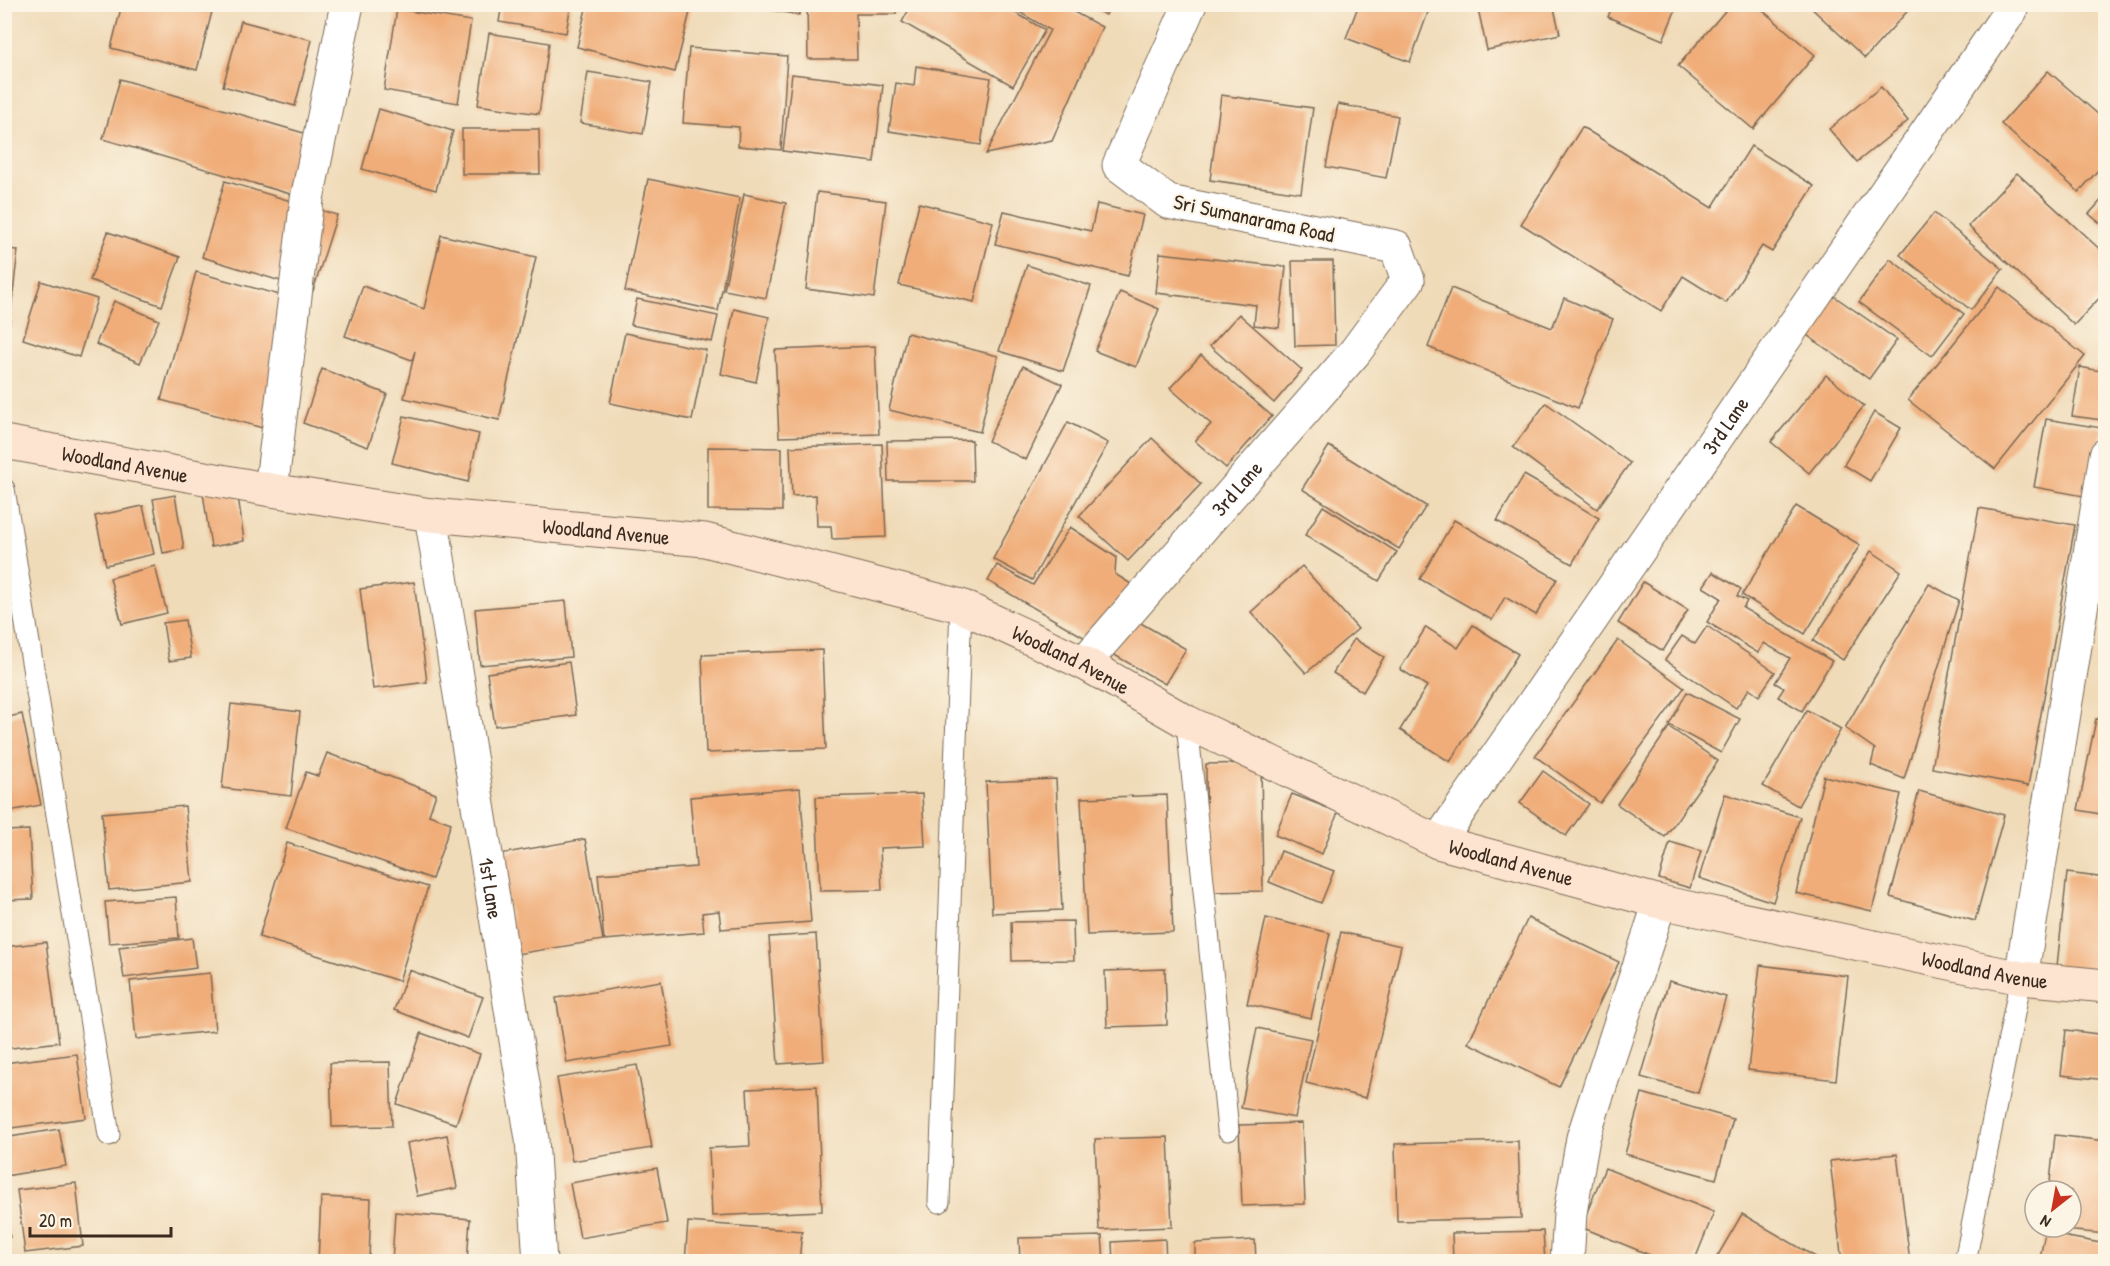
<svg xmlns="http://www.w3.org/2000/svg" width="2110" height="1266" font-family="'Patrick Hand',sans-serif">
<rect width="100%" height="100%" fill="#fcf5e5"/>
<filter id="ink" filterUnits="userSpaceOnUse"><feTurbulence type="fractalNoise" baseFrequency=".0167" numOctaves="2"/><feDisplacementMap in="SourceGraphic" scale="12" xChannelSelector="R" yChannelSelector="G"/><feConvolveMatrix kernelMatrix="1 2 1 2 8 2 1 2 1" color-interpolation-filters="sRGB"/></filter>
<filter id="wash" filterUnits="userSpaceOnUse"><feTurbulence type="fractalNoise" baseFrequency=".008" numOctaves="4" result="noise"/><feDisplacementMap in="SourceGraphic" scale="24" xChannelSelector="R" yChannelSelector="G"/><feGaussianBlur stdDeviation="1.35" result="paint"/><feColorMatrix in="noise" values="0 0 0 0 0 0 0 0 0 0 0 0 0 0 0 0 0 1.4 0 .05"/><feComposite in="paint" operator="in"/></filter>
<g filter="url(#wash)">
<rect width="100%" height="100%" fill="#f0dbb9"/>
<g id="blocks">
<g fill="#f0ad79">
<path d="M122,4H214L197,70L111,48Z"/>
<path d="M502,4H571L566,33L499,22Z"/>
<path d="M587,4H692L675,72L577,47Z"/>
<path d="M736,4H801L799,15Z"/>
<path d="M807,4H896V14H856L857,59H808Z"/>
<path d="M912,4H1000L1045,30L1013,86L902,22Z"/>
<path d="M1006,4H1059L1102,27L1052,140L986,154L1050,30Z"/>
<path d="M1359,4H1431L1410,62L1346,38Z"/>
<path d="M1477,4H1553L1560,34L1487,50Z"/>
<path d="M1613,4H1678L1663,40L1608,17Z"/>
<path d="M1731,4H1755L1815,55L1753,129L1678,66Z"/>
<path d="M1807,4H1914L1865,58Z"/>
<path d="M1086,5H1111L1106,15Z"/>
<path d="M397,9L471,21L458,103L384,90Z"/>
<path d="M241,21L312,40L295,106L223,86Z"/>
<path d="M489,33L549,43L539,114L478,105Z"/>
<path d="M689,48L787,56L781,150L738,146L739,127L683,123Z"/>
<path d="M916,66L991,78L981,145L889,131L896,83L914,86Z"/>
<path d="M2048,71L2106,121V161L2079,192L2001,124Z"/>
<path d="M588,72L652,82L643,134L580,123Z"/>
<path d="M792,74L883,85L874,162L783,151Z"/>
<path d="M120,79L324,139L307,199L103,139Z"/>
<path d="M1881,87L1908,121L1857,162L1829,129Z"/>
<path d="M1221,95L1313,108L1301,193L1210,180Z"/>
<path d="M1338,104L1398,116L1386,178L1326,167Z"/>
<path d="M379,109L453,131L436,190L362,169Z"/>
<path d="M1582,127L1712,208L1751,146L1814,186L1772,252L1762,246L1726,303L1683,276L1661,311L1521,224Z"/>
<path d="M462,129H539L540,174H462Z"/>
<path d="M2017,173L2106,255V291L2074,325L1968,226Z"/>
<path d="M648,179L740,198L718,311L625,291Z"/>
<path d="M225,181L337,215L313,291L202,257Z"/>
<path d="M817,192L886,201L874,298L806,289Z"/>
<path d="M744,194L786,203L766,298L724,290Z"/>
<path d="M2106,195V228L2089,214Z"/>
<path d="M919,203L993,222L974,302L899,285Z"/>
<path d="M1097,204L1143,215L1128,276L995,244L1004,211L1091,231Z"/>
<path d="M1934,213L2003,269L1971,310L1900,255Z"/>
<path d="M108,232L180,257L162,306L90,280Z"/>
<path d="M441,235L536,257L499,420L404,398L415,351L412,360L345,336L363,286L424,309Z"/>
<path d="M4,249L18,250L6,353H4Z"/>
<path d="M1160,253L1286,267L1279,328L1254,325L1256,305L1156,293Z"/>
<path d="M1890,259L1964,314L1932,356L1859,302Z"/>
<path d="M1292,261H1333L1335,345L1295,346Z"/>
<path d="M1027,265L1091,286L1063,371L999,351Z"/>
<path d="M196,272L305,302L270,430L161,400Z"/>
<path d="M41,281L97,299L79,357L23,339Z"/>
<path d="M1999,287L2085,356L1995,469L1908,400Z"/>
<path d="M1451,288L1552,328L1564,298L1613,319L1578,408L1428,347Z"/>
<path d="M1120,292L1159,309L1136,367L1095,351Z"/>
<path d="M1831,294L1897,340L1869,379L1804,333Z"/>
<path d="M637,299L718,316L712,342L631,325Z"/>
<path d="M114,301L159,320L140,363L96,344Z"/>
<path d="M734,309L769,317L756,382L721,374Z"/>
<path d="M1239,314L1302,370L1274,403L1210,346Z"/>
<path d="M625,333L706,350L692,420L610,403Z"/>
<path d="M907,333L998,356L980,432L889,410Z"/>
<path d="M875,346L879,434L779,437L775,350Z"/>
<path d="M1201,355L1272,416L1226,468L1195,441L1211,424L1170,388Z"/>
<path d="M1023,366L1062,384L1026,460L988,441Z"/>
<path d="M2080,367L2106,372V401L2102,420L2072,416Z"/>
<path d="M322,369L387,394L368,447L303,423Z"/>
<path d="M1826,375L1864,406L1809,473L1771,442Z"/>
<path d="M1546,403L1630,463L1597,509L1513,447Z"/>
<path d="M1874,412L1901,428L1870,481L1844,465Z"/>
<path d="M404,416L479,434L468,482L392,463Z"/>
<path d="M2046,419L2102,428L2089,497L2034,487Z"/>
<path d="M1068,422L1108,443L1032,580L993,559Z"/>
<path d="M1152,438L1201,484L1128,561L1079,516Z"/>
<path d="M972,440L973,481H888L887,441Z"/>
<path d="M882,444L886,537L832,539L831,526H817L816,495L792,496L790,447Z"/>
<path d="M1329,446L1426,506L1399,549L1302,489Z"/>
<path d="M708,447L782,448V511L708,510Z"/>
<path d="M1524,475L1599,518L1572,564L1497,521Z"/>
<path d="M237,488L244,541L211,547L203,493Z"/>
<path d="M175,495L184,549L163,553L153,499Z"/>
<path d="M143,506L154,554L106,565L95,516Z"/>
<path d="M1323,506L1397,552L1379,581L1305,535Z"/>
<path d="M1796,506L1860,545L1805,634L1742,595Z"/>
<path d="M1979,508L2075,525L2028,786L1932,768Z"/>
<path d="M1454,520L1557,579L1536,615L1505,597L1492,620L1420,579Z"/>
<path d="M1070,527L1116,557L1115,574L1131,584L1087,639L988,581L997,565L1033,585Z"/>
<path d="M1871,551L1901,571L1843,660L1813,641Z"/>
<path d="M4,556H6L12,616L4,617Z"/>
<path d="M155,566L167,613L122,624L110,578Z"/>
<path d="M1302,566L1358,629L1306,673L1251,612Z"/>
<path d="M1713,572L1741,589L1737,596L1747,601L1743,608L1832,661L1802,711L1778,697L1784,688L1775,683L1790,658L1764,643L1758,653L1707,622L1721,598L1703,587Z"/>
<path d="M414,582L427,682L373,689L360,589Z"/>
<path d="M1643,582L1688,610L1663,651L1618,623Z"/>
<path d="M1929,584L1959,600L1904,779L1871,765L1875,749L1845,728Z"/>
<path d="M566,601L571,657L480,665L475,609Z"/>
<path d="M1132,618L1186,649L1165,684L1111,653Z"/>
<path d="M185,620L191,658L169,661L163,623Z"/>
<path d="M1473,625L1518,654L1450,762L1400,730L1427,686L1400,669L1426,627L1458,648Z"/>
<path d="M1707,626L1775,672L1759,696L1749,689L1736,708L1665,660L1682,636L1695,644Z"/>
<path d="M1354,639L1384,657L1363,692L1333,673Z"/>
<path d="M1618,640L1684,688L1600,803L1535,756Z"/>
<path d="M822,650L826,749L706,753L702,655Z"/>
<path d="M569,662L576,715L495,726L487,673Z"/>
<path d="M1687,692L1740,719L1721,753L1669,725Z"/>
<path d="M231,704L300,712L291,796L222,788Z"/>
<path d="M1807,710L1841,729L1798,806L1763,786Z"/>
<path d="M22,714L41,805L4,812V718Z"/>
<path d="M2096,719L2106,720V815L2078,810Z"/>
<path d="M1669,727L1718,761L1665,837L1617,804Z"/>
<path d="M327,753L436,794L429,815L451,823L432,879L286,828L306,772L318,776Z"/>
<path d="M1261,763L1263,891L1207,892L1206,764Z"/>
<path d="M1543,771L1589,804L1566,836L1520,803Z"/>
<path d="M1824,776L1901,794L1872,911L1796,893Z"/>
<path d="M1056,779L1062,910L992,913L986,782Z"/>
<path d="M800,788L811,922L721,929L719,911L702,913L704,932L604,940L598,874L696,867L690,797Z"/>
<path d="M1919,791L2004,815L1975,921L1890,897Z"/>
<path d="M922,794L925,846L880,848L882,890L820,891L816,797Z"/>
<path d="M1292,794L1338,812L1322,854L1275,835Z"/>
<path d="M1725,794L1800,817L1773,902L1699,878Z"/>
<path d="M1167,795L1173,932L1087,935L1081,798Z"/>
<path d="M185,806L192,882L109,890L102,813Z"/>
<path d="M29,830L33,899L4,900V831Z"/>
<path d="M585,839L603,940L517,954L500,854Z"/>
<path d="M1670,842L1701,851L1690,888L1659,879Z"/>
<path d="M287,843L428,887L399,981L259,937Z"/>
<path d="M1281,851L1334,871L1321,903L1269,882Z"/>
<path d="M2067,873L2106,878V971L2057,966Z"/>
<path d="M176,897L179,938L109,943L105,902Z"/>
<path d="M1266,918L1330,933L1311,1018L1247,1004Z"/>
<path d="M1528,918L1619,962L1559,1087L1468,1043Z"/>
<path d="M1073,921L1074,960L1012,961L1011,922Z"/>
<path d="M1341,932L1401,946L1366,1098L1306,1083Z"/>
<path d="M816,934L824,1061L778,1064L769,937Z"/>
<path d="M192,938L196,968L124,978L119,947Z"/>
<path d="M46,942L59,1042L4,1049V947Z"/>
<path d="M1760,965L1848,976L1836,1080L1748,1070Z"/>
<path d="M1165,969L1167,1025L1107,1027L1105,971Z"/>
<path d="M409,970L483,997L468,1038L394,1010Z"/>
<path d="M210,973L215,1031L136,1039L130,981Z"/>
<path d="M661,981L672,1046L567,1063L556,998Z"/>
<path d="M1669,981L1726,997L1698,1093L1641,1077Z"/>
<path d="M1257,1028L1311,1039L1295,1118L1241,1108Z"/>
<path d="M2066,1030L2106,1035V1080L2061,1075Z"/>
<path d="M421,1033L480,1054L456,1124L397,1104Z"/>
<path d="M77,1054L86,1118L4,1129V1063Z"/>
<path d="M390,1062L392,1126L332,1127L330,1063Z"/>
<path d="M637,1065L652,1148L572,1161L557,1078Z"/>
<path d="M817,1086L822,1211L712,1216L709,1148L750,1146L747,1089Z"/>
<path d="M1642,1093L1733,1119L1716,1179L1625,1154Z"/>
<path d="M1302,1123L1305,1204L1242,1206L1239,1125Z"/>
<path d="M59,1129L66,1166L5,1176L4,1138Z"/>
<path d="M447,1135L457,1188L417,1196L407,1143Z"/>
<path d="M2055,1135L2106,1141V1234L2054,1229V1227H2071V1191H2049Z"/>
<path d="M1168,1137L1172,1227L1099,1230L1095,1139Z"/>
<path d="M1518,1141L1521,1218L1397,1221L1395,1144Z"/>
<path d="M1897,1154L1910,1262H1842L1830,1161Z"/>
<path d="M657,1168L667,1223L580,1238L570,1183Z"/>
<path d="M1605,1168L1714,1212L1694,1262H1667L1581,1227Z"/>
<path d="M76,1183L83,1246L25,1253L17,1190Z"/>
<path d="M321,1197L371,1199L369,1262H318Z"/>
<path d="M395,1212L470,1219L467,1262H392Z"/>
<path d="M1742,1214L1824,1262H1714Z"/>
<path d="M4,1217L10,1237L4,1239Z"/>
<path d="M688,1222L802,1231L799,1262H685Z"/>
<path d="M1543,1231L1545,1262H1453L1452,1233Z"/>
<path d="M2045,1233L2106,1244V1262H2039Z"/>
<path d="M1102,1236L1104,1262H1020L1019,1238Z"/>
<path d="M1165,1239L1166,1262H1113L1112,1242Z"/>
<path d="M1255,1240L1256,1262H1195V1243Z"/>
</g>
</g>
</g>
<g filter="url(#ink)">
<use href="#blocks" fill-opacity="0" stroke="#7a6854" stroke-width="1.5"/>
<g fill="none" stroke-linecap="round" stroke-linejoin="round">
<defs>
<g id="lane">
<path d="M4,489L109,1135"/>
<path d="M1187,722L1228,1130"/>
<path d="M939,1202L961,606"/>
<path d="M1965,1262L2021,978"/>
</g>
<g id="street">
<path d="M271,490L307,199L347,4"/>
<path id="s1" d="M431,515L532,1139L540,1262"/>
<path id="s2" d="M1084,663L1355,352L1408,280L1396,247L1168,202L1119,165L1190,4"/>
<path id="s3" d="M1438,842L2011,10"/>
<path d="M2021,978L2106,455"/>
<path d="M1567,1262L1570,1213L1583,1138L1660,902"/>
</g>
<g id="secondary">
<path id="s4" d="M4,442L271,490L431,515L705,540L961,606L1084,663L1187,722L1438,842L1660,902L2021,978L2106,986"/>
</g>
</defs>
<use href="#lane" stroke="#7a6854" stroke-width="23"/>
<use href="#street" stroke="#7a6854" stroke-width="35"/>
<use href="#secondary" stroke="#7a6854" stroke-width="35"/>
<use href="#lane" stroke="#fff" stroke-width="21"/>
<use href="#street" stroke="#fff" stroke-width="33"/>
<use href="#secondary" stroke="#fde4d0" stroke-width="33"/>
</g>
</g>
<g text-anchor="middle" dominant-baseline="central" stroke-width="4.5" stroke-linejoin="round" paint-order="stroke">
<g font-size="21" fill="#3b2a1e" stroke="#fcf5e5">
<text transform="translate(1254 218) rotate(12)">Sri Sumanarama Road</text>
<text stroke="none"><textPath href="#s3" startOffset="506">3rd Lane</textPath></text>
<text stroke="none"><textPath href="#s4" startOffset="123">Woodland Avenue</textPath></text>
<text stroke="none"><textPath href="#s2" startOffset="232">3rd Lane</textPath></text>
<text stroke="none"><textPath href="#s4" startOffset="609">Woodland Avenue</textPath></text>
<text stroke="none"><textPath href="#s4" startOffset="1095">Woodland Avenue</textPath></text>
<text stroke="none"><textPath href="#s4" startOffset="1581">Woodland Avenue</textPath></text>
<text stroke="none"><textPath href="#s1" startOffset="378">1st Lane</textPath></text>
<text stroke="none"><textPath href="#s4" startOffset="2067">Woodland Avenue</textPath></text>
</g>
</g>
<rect width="2110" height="1266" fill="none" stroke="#fcf5e5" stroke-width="24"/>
<g transform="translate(2053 1209) rotate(211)"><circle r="28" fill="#fcf5e5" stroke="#afa495" stroke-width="1.5"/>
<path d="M0-4.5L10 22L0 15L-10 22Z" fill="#c8321e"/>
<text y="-9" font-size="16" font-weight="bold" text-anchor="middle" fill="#3b2a1e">N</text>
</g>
<path d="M30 1227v9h141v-9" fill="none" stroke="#3b2a1e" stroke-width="3"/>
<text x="39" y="1227" font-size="18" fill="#3b2a1e" stroke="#fcf5e5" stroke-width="4.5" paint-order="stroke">20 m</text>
</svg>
